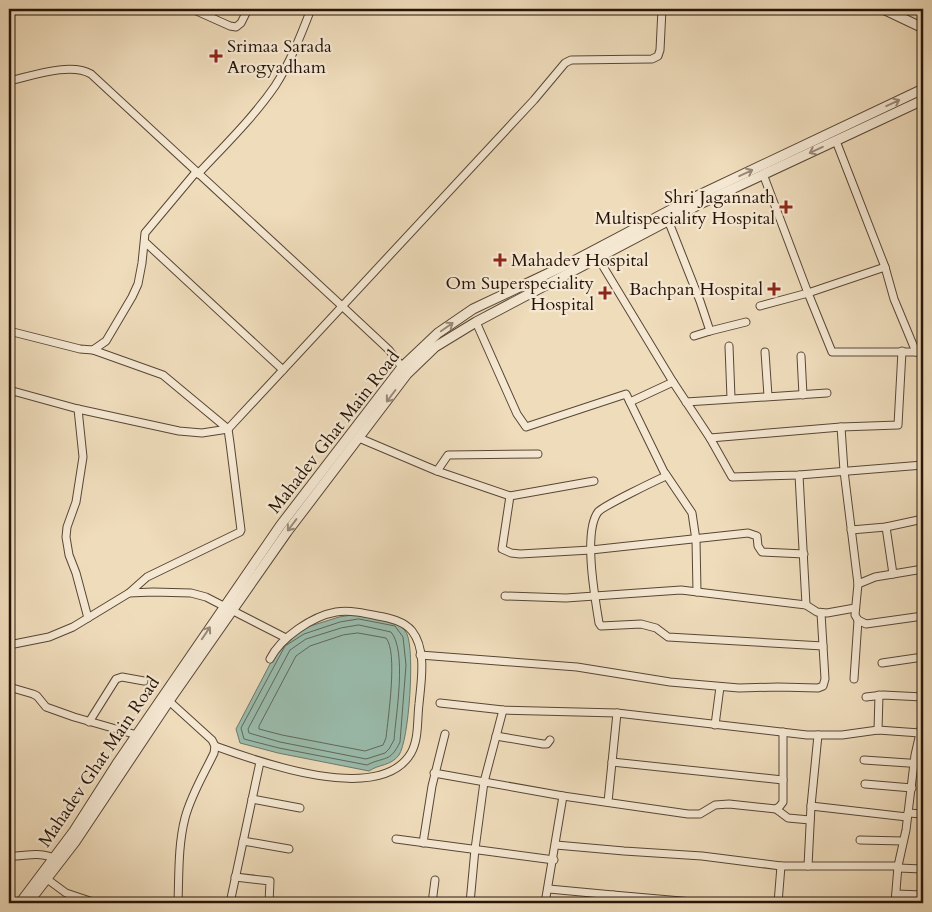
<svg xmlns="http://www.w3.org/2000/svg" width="932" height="912" font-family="Cardo,serif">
<rect width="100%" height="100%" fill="#efdcbb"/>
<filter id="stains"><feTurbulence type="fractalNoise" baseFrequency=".004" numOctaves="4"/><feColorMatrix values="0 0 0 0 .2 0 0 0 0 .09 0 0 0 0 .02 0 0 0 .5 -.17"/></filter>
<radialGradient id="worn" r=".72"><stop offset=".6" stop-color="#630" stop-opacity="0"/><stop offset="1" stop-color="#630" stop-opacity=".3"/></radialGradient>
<path fill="#9abcad" stroke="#6c796b" d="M359,614L398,622C401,626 405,630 407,634C415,652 409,740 399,755C391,766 379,764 369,771L278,753L240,743L236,729L281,643L301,629L339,617Z"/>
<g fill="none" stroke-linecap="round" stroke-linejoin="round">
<g stroke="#60685a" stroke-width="1">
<path d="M359,619L395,626L403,637L406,665L400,742C390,763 385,756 367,765L279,748L244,739L241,728L285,646L304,634L340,622Z"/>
<path d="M359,625L391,632C407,651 396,714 394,740L389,749L385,753L366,759L280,742L249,733L248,729L290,650L306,639L341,628Z"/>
<path d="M358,633L386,638C398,652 388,718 386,738L383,745L365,751L282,735L259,729V726L296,656L310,646L343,635Z"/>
</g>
<defs>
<g id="minor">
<path d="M192,9L230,26L236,27L241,23L248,9"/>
<path d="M9,81C32,76 70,62 91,74L343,307L389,350L402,367"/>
<path d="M836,141L885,267L894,299L916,352"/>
<path d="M198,174C224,146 253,118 275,86C290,63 301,35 311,9"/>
<path d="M763,174L808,293L885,267"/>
<path d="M668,220L700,301L710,331L746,322"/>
<path d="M145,242L283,370"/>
<path d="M598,258L673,382L710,438L732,477L799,475L923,465"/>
<path d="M760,306L808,293L832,352H923"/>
<path d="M476,322L517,414L526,427L626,394L666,476C655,481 603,506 598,512C583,532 595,598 599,623L601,626L641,624L656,628L668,637L823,646"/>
<path d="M9,331L80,349L93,350L106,341L132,297L138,284L142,263L145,233L196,172"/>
<path d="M694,336L710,331"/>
<path d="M729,346L731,398"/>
<path d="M93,350L163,375L228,429L230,443L241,530L240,532L147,577L129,593"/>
<path d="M765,352L768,396"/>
<path d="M801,356L803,395"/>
<path d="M9,390L78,409L179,431L202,433L228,429L534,100L565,63L571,60L652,59L658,56L660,50L662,9"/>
<path d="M630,402L673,382"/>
<path d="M686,402L827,393"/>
<path d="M78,409L83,457L76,502L67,527L66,537L69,555L76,573L88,618"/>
<path d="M841,427L844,471L858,584L855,615L858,620L866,624L923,616"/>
<path d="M359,438L437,471L510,496"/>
<path d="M710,438L841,427L898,425L902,351"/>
<path d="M437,471L448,455L538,454"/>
<path d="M665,473L692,513L696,540L697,592"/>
<path d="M799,475L806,605"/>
<path d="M594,481L510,496L502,549L511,553L520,554L591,550L748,533L757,536L758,546L762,552L804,554"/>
<path d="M886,527L893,574"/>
<path d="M851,530L886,527L923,519"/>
<path d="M858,584L875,577L923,569"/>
<path d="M505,596L566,598L681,590L806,605L817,612L827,613L855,608"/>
<path d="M9,645L49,637L73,627L129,593L153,592L191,593L206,597L286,638"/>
<path d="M420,655L577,667L670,682L739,688L778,687L818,688L823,686L825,679L821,613"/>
<path d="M882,663L923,657"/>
<path d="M854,679L858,620"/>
<path d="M9,687L33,694L37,696L46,707L74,717L137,735"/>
<path d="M866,697L883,695L923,697"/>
<path d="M169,701L212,740L215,746L214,753C204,774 191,795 185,818C178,845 179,875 178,903"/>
<path d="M440,703L503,710L617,713L807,735H842L878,730L920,733"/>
<path d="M89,722L116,679L122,677L144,681"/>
<path d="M715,725L720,687"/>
<path d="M878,730L879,695"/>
<path d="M496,736L543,744H547L550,740"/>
<path d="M215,746C259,762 380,806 411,753C419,739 417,720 419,704C421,682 427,650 412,631C404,621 389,618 378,616C364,613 350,610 336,612C313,616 281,637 270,659"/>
<path d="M864,760L923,764"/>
<path d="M612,762L783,780"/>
<path d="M434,773L563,796L688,814H700L715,805L729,804L776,809L780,806L783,802V732"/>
<path d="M865,784L912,788"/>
<path d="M252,799L300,808"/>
<path d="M608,802L617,713"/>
<path d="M811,806L907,817"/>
<path d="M776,809L788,818L810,820"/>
<path d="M908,813L923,814"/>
<path d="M396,839L554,860"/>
<path d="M860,840L903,841"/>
<path d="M243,841L289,849"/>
<path d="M423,843L432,786L445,734"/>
<path d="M556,845L624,851L702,856L781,866H898"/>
<path d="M9,857C26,855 42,851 58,860"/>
<path d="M808,866L811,806L818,735"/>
<path d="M898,868L923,869"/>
<path d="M235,877L270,881L269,903"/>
<path d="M47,879L66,893L96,903"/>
<path d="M549,889L613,895L614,903"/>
<path d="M896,894L923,895"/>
<path d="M613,895L704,903"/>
<path d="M230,903L260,762"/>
<path d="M432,903L435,880"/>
<path d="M470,903L475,849L484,782L503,710"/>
<path d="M545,903L563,796"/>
<path d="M778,903L781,866"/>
<path d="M895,903L898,866L906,830L915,755L923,720"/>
</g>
<g id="tertiary">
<path d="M883,9L923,28"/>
<path d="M20,903L74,831L118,762L280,526L402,367L438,333L473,309L568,264L695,197L923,89"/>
<path d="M28,903L75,842L169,701L287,532L407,374L435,347L476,322L700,204L923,100"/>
</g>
<path id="trunk" d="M920,9L923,10"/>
</defs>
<use href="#minor" stroke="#584635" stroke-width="9"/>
<use href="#tertiary" stroke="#584635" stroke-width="11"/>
<use href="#trunk" stroke="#261408" stroke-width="13"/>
<use href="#minor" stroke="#f5e8d3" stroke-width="7"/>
<use href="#tertiary" stroke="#f5e8d3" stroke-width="9"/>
<use href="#trunk" stroke="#efdcbb" stroke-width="11"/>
</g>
<defs><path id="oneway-shaft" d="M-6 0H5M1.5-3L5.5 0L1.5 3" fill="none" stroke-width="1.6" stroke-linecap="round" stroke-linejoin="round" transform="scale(1.25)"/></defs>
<g stroke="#988978">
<use href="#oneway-shaft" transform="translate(893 103) rotate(-25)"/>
<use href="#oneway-shaft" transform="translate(816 150) rotate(155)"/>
<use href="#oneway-shaft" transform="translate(746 173) rotate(-25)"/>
<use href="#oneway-shaft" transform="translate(447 327) rotate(-35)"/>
<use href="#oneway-shaft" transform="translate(391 396) rotate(127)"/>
<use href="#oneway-shaft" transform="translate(292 525) rotate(127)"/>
<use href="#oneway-shaft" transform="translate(206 633) rotate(-56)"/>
</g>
<g fill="#8f2418" stroke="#f5e8d3" stroke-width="2">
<path d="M213.5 48.5h5v5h5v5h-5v5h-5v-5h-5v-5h5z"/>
<path d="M783.5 199.5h5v5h5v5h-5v5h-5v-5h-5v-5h5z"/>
<path d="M497.5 252.5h5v5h5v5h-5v5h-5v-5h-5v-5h5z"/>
<path d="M771.5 281.5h5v5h5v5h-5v5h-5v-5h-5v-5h5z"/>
<path d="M602.5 285.5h5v5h5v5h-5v5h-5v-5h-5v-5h5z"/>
</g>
<g text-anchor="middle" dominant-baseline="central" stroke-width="4.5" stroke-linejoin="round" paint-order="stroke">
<g font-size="18" fill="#261408" stroke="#f5e8d3" text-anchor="end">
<text x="227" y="46" text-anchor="start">Srimaa Sarada<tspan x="227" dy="21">Arogyadham</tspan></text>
<text x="775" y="197">Shri Jagannath<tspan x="775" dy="21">Multispeciality Hospital</tspan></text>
<text x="511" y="260" text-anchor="start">Mahadev Hospital</text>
<text x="594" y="283">Om Superspeciality<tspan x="594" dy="21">Hospital</tspan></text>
<text x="763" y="289">Bachpan Hospital</text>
</g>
<g font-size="18" fill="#261408" stroke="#f5e8d3">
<text transform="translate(334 432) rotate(-52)">Mahadev Ghat Main Road</text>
<text transform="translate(99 762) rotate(-56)">Mahadev Ghat Main Road</text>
</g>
</g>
<rect width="932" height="912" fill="none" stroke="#efdcbb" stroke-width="30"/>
<rect x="10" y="10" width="912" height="892" fill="none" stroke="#261408" stroke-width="2.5"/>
<rect x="15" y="15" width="902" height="882" fill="none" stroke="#261408"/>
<rect width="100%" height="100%" filter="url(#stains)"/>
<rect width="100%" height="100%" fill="url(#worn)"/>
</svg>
